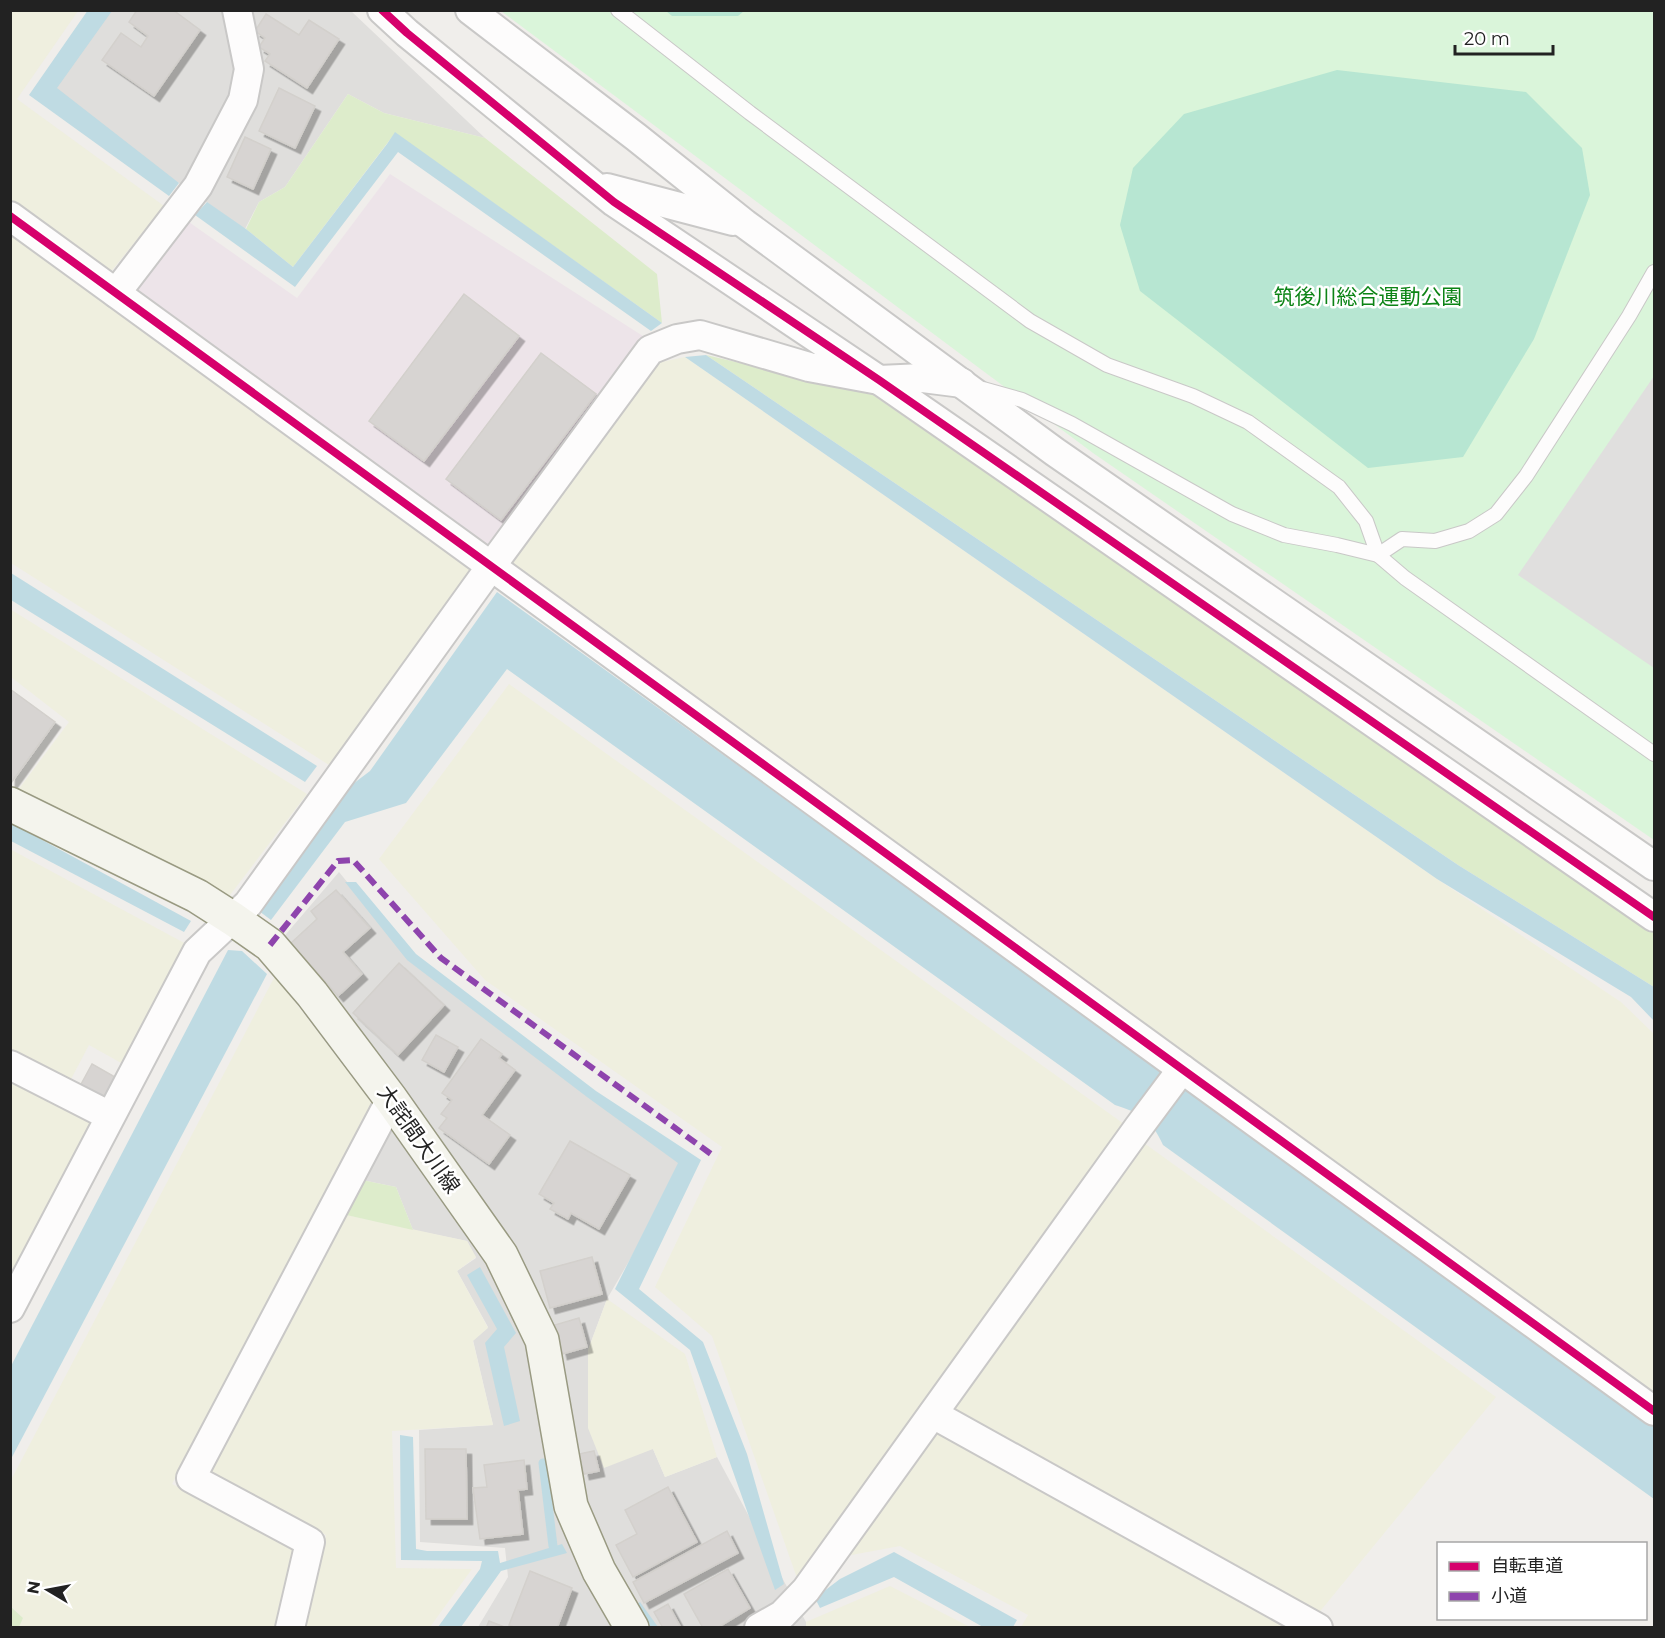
<svg xmlns="http://www.w3.org/2000/svg" width="1665" height="1638" font-family="Montserrat,'Noto Sans JP',sans-serif">
<defs>
<filter id="shadow"><feDropShadow dx="5.5" dy="5.5" stdDeviation="0" flood-color="#0004"/></filter>
</defs>
<rect width="100%" height="100%" fill="#f0eeeb"/>
<g fill="#dfdedc">
<path d="M101,11H351L485,138L384,113L348,94L285,187L259,202L245,229L45,90Z"/>
<path d="M339,872L411,960L686,1163L607,1299L588,1350L653,1449L665,1477L717,1457L806,1622V1627H478L508,1577L505,1548L420,1542L419,1430L493,1425L473,1340L488,1327L457,1271L476,1258L467,1241L413,1230L396,1187L362,1180L403,1097L281,940Z"/>
</g>
<path fill="#ede4e9" d="M390,174L646,338L490,552L128,292L186,220L297,298Z"/>
<g fill="#efefdf">
<path d="M11,11H78L17,99L164,206L109,274L11,203Z"/>
<path d="M10,231L474,565L329,765L11,563Z"/>
<path d="M685,357L1437,879L1621,1002L1654,1034V1393L507,562L657,363Z"/>
<path d="M10,609L307,794L227,899L15,794L69,722L11,677Z"/>
<path d="M509,684L1124,1124L798,1581L712,1336L655,1287L722,1147L485,980L379,859Z"/>
<path d="M10,849L188,945L123,1064L89,1045L69,1083L11,1052Z"/>
<path d="M275,976L373,1105L172,1484L298,1548L279,1627H19L23,1618L11,1606L10,1482Z"/>
<path d="M11,1079L93,1123L11,1284Z"/>
<path d="M1144,1143L1496,1397L1317,1615L948,1411Z"/>
<path d="M342,1214L467,1241L476,1257L457,1271L488,1328L473,1341L493,1425L392,1431L396,1568L472,1569L430,1627H304L326,1535L206,1472Z"/>
<path d="M607,1299L685,1354L717,1457L665,1477L653,1449L604,1468L588,1428V1350Z"/>
<path d="M933,1431L1292,1627H1021L1028,1615L900,1546L846,1556Z"/>
<path d="M890,1586L970,1627H806V1622Z"/>
</g>
<g fill="#ddeccb">
<path d="M348,94L384,113L485,138L657,274L662,323L395,133L293,267L246,229L259,202L285,187Z"/>
<path d="M706,355L870,393L1654,933V987L1458,865Z"/>
<path d="M362,1180L396,1187L413,1230L342,1214Z"/>
<path d="M10,1606L23,1618L19,1627H11Z"/>
</g>
<path fill="#daf5da" d="M501,11H1654V840L1093,453Z"/>
<g fill="#b7e6d2">
<path d="M666,11H744L738,16H672Z"/>
<path d="M1337,70L1526,92L1582,148L1590,195L1534,339L1463,457L1368,468L1140,291L1120,225L1133,168L1184,114Z"/>
</g>
<path fill="#e0dfde" d="M1654,376V668L1518,575Z"/>
<g fill="#bfdbe3">
<path d="M88,10L112,11L57,88L179,183L169,196L29,95Z"/>
<path d="M395,132L662,323L651,331L398,152L295,287L195,215L207,202L246,229L293,267L387,144Z"/>
<path d="M706,355L1458,865L1654,987V1021L1631,997L1437,879L685,357Z"/>
<path d="M10,573H11L317,766L305,782L11,600Z"/>
<path d="M497,592L1160,1069L1654,1427V1499L1163,1145C1152,1120 1140,1113 1115,1105L507,669L406,803L345,822L271,920L259,911L341,793L370,771Z"/>
<path d="M11,823L191,921L184,932L11,841Z"/>
<path d="M345,882H356L416,954L596,1091L701,1160L639,1289L703,1342L747,1454L784,1584L775,1590L690,1350L615,1289L678,1163L587,1097L407,960Z"/>
<path d="M228,950L242,951L267,974L11,1459V1366Z"/>
<path d="M480,1267L516,1333L504,1347L520,1421L504,1426L485,1343L497,1329L467,1275Z"/>
<path d="M400,1435L413,1437L416,1549L427,1551H498L500,1563L562,1544L567,1553L501,1571L461,1627H438L480,1569L482,1561L401,1560Z"/>
<path d="M894,1552L1017,1620L1013,1627H983L894,1577L820,1608L815,1598L840,1579Z"/>
<path d="M640,1602L658,1627H646L633,1607Z"/>
</g>
<g fill="none" stroke-linecap="round" stroke-linejoin="round">
<path stroke="#bfdbe3" stroke-width="9" d="M543,1463L553,1546"/>
</g>
<g fill="#d7d4d2" stroke="#d3d0cc" stroke-width="1.5" filter="url(#shadow)">
<path d="M137,10H173L200,30L154,96L102,60L121,33L141,47L148,36L129,22Z"/>
<path d="M266,14L299,35L309,20L339,39L307,88L265,61L270,54L259,47L265,38L255,31Z"/>
<path d="M279,88L315,106L295,148L259,131Z"/>
<path d="M245,137L271,149L253,189L227,177Z"/>
<path d="M464,294L519,336L424,461L369,421Z"/>
<path d="M541,353L596,394L501,520L446,479Z"/>
<path d="M10,689L55,722L11,783L10,782Z"/>
<path d="M336,890L370,928L343,952L362,974L338,996L291,943L317,919L311,911Z"/>
<path d="M399,963L444,1005L398,1055L353,1013Z"/>
<path d="M436,1035L458,1047L444,1072L422,1060Z"/>
<path d="M481,1039L502,1054L499,1058L515,1070L482,1115L510,1135L489,1164L439,1128L447,1118L441,1114L452,1100L442,1093Z"/>
<path d="M92,1064L115,1077L102,1101L79,1088Z"/>
<path d="M570,1141L630,1175L599,1229L571,1213L568,1219L550,1209L554,1203L539,1194Z"/>
<path d="M592,1257L602,1294L550,1308L540,1271Z"/>
<path d="M579,1318L587,1347L562,1354L555,1325Z"/>
<path d="M425,1449H466L467,1519H426Z"/>
<path d="M594,1451L599,1471L584,1474L579,1454Z"/>
<path d="M524,1460L527,1489L518,1490L523,1534L480,1539L473,1488L487,1487L484,1465Z"/>
<path d="M668,1487L697,1542L633,1577L616,1545L637,1534L625,1510Z"/>
<path d="M727,1531L738,1553L644,1603L633,1582Z"/>
<path d="M728,1569L750,1608L717,1628H703L684,1594Z"/>
<path d="M530,1571L572,1588L557,1628H516L509,1625Z"/>
<path d="M668,1604L681,1628H663L654,1612Z"/>
<path d="M489,1621L507,1628H486Z"/>
</g>
<g fill="none" stroke-linecap="round" stroke-linejoin="round">
<defs>
<g id="lane">
<path d="M618,10L750,113L1030,321L1107,365L1193,396L1248,422L1339,487L1366,521L1378,555"/>
<path d="M983,389L1022,400L1072,424L1232,514L1284,535L1337,545L1378,555L1405,578L1654,754"/>
<path d="M1378,555L1402,539L1435,541L1469,531L1496,514L1526,476L1629,316L1654,272"/>
</g>
<g id="street">
<path d="M382,10L407,33L614,202L879,380L1654,917"/>
<path d="M470,10L636,137L745,224L1055,452L1654,866"/>
<path d="M607,188L733,221"/>
<path d="M10,216L1182,1069L1654,1411"/>
<path d="M116,293L198,186L243,100L249,69L237,10"/>
<path d="M10,1065L110,1116"/>
<path d="M10,1308L197,952L248,904L492,565L650,350L677,339L700,335L809,367L879,380L923,378L962,383"/>
<path d="M933,1414L1318,1628"/>
<path d="M290,1628L310,1542L191,1478L391,1099"/>
<path d="M759,1628L782,1615L806,1590L1138,1128L1182,1069"/>
</g>
<path id="secondary" d="M10,804L197,896L233,919L270,945L312,994L391,1099L501,1255L542,1340L571,1506L599,1571L632,1628"/>
</defs>
<use href="#lane" stroke="#c9c8c7" stroke-width="16"/>
<use href="#street" stroke="#c9c8c7" stroke-width="32"/>
<use href="#secondary" stroke="#999a82" stroke-width="36"/>
<use href="#lane" stroke="#fdfcfc" stroke-width="14"/>
<use href="#street" stroke="#fdfcfc" stroke-width="28"/>
<use href="#secondary" stroke="#f4f4ed" stroke-width="33"/>
<path stroke="#8e44ad" stroke-width="6" stroke-dasharray="12 6" stroke-linecap="butt" d="M270,945L338,861L353,860L441,958L711,1154"/>
<defs>
<g id="cycleway">
<path d="M382,10L407,33L614,202L879,380L1654,917"/>
<path d="M10,216L1182,1069L1654,1411"/>
</g>
</defs>
<use href="#cycleway" stroke="#fff" stroke-width="11"/>
<use href="#cycleway" stroke="#d6006c" stroke-width="8"/>
</g>
<g text-anchor="middle" dominant-baseline="central" stroke-width="5" stroke-linejoin="round" paint-order="stroke">
<g font-size="21" fill="#0c8416" stroke="#fff">
<text x="1368" y="296">筑後川総合運動公園</text>
</g>
<g font-size="21" fill="#222" stroke="#fff">
<text transform="translate(419 1139) rotate(55)">大詫間大川線</text>
</g>
</g>
<rect width="1665" height="1638" fill="none" stroke="#222222" stroke-width="24"/>
<rect x="1437" y="1542" width="210" height="78" fill="#ffffff" stroke="#a7a7a7" stroke-width="1.5"/>
<rect x="1449" y="1562" width="30" height="9" fill="#d6006c" stroke="#a7a7a7" stroke-width="1.5"/>
<text x="1491" y="1572" font-size="18" fill="#222222">自転車道</text>
<rect x="1449" y="1592" width="30" height="9" fill="#8e44ad" stroke="#a7a7a7" stroke-width="1.5"/>
<text x="1491" y="1602" font-size="18" fill="#222222">小道</text>
<g transform="translate(48 1590) rotate(280)" stroke="#ffffff" stroke-width="4.5" paint-order="stroke">
<path d="M0-4.5L10 22L0 15L-10 22Z" fill="#222222"/>
<text y="-9" font-size="16" font-weight="bold" text-anchor="middle" fill="#222222">N</text>
</g>
<path d="M1455 45v9h98v-9" fill="none" stroke="#222222" stroke-width="3"/>
<text x="1464" y="45" font-size="18" fill="#222222" stroke="#ffffff" stroke-width="4.5" paint-order="stroke">20 m</text>
</svg>
